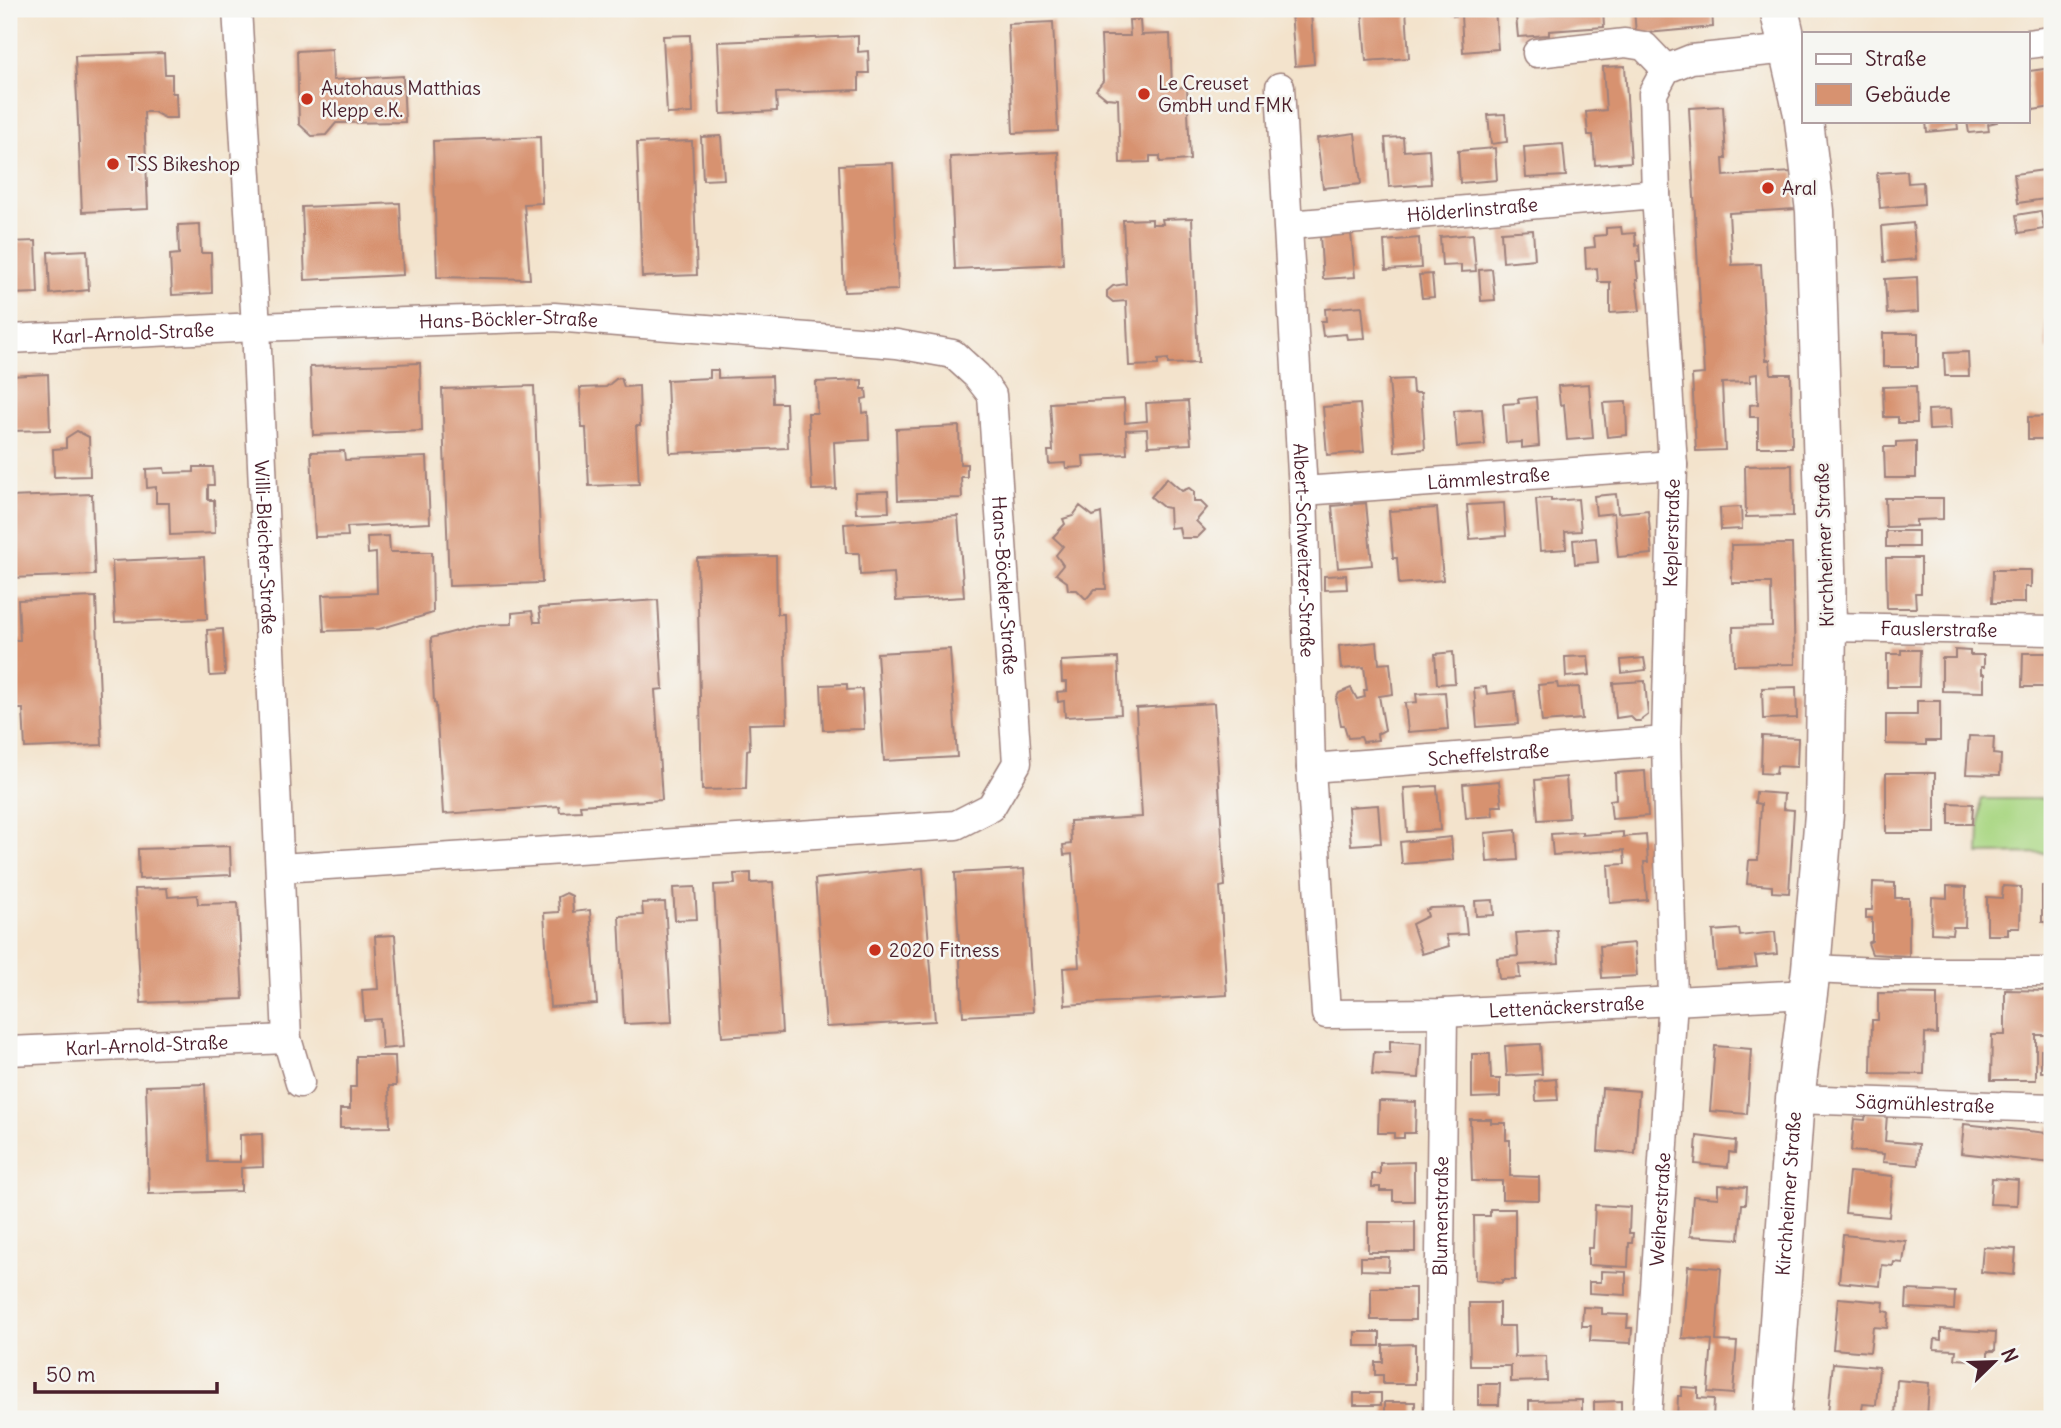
<svg xmlns="http://www.w3.org/2000/svg" width="2061" height="1428" font-family="Delius,sans-serif">
<rect width="100%" height="100%" fill="#f6f6f2"/>
<filter id="ink" filterUnits="userSpaceOnUse"><feTurbulence type="fractalNoise" baseFrequency=".0143" numOctaves="2"/><feDisplacementMap in="SourceGraphic" scale="14" xChannelSelector="R" yChannelSelector="G"/><feConvolveMatrix kernelMatrix="1 2 1 2 8 2 1 2 1" color-interpolation-filters="sRGB"/></filter>
<filter id="wash" filterUnits="userSpaceOnUse"><feTurbulence type="fractalNoise" baseFrequency=".00686" numOctaves="4" result="noise"/><feDisplacementMap in="SourceGraphic" scale="28" xChannelSelector="R" yChannelSelector="G"/><feGaussianBlur stdDeviation="1.57" result="paint"/><feColorMatrix in="noise" values="0 0 0 0 0 0 0 0 0 0 0 0 0 0 0 0 0 1.4 0 .05"/><feComposite in="paint" operator="in"/></filter>
<g filter="url(#wash)">
<rect width="100%" height="100%" fill="#f3e3cc"/>
<path fill="#aad784" stroke="#7a7b58" stroke-width="2" d="M1981,799H2052V853L1979,854Z"/>
<g id="blocks">
<g fill="#d79270">
<path d="M1362,9H1406L1409,58L1366,61Z"/>
<path d="M1453,9H1495L1498,49L1463,52L1461,15L1453,16Z"/>
<path d="M1548,9H1603L1604,27L1549,31V35L1518,37L1516,16L1548,13Z"/>
<path d="M1634,9H1712L1713,27L1636,34Z"/>
<path d="M1311,10L1314,64L1295,66L1291,11Z"/>
<path d="M1129,20H1140L1141,35L1170,34L1172,88L1187,87L1190,160L1160,162V156H1150V162L1120,163L1118,99L1106,98L1096,90L1103,81L1101,36H1130Z"/>
<path d="M1053,22L1058,131L1013,133L1008,24Z"/>
<path d="M690,35L693,113L667,114L663,36Z"/>
<path d="M858,36V52L868,51L869,73H859V90L776,93L777,111L721,114L718,42Z"/>
<path d="M332,49L333,80L403,76L405,122L336,123L326,135L312,136L299,124L297,51Z"/>
<path d="M164,53L165,74H172V93H176L177,118H165L154,112H144L148,209L82,212L75,56Z"/>
<path d="M1625,66L1631,162L1595,165L1593,135H1588L1586,112L1606,110L1603,67Z"/>
<path d="M2052,68V107L2033,110L2029,71Z"/>
<path d="M1723,106L1726,159H1723L1724,176L1794,172L1796,209L1729,213L1732,265L1761,264L1766,360H1770L1771,374H1791L1792,447H1758V417H1750V405L1758,404L1757,374L1750,375V382L1722,383L1725,450L1696,451L1692,375L1704,374L1689,108Z"/>
<path d="M1505,114L1507,142L1491,144L1488,115Z"/>
<path d="M1926,121H1957L1958,129L1927,132Z"/>
<path d="M1967,121H1997V122L1988,124L1989,131L1969,133Z"/>
<path d="M1355,133L1361,184L1323,188L1317,138Z"/>
<path d="M721,136L724,179L703,180L701,137Z"/>
<path d="M540,137L542,203L524,204L530,279L437,277L433,141Z"/>
<path d="M1403,137L1404,151L1429,149L1431,184L1389,187L1385,138Z"/>
<path d="M692,141L697,275L642,277L637,143Z"/>
<path d="M1563,144L1566,176L1526,178L1524,147Z"/>
<path d="M1495,148L1497,180L1460,183L1458,151Z"/>
<path d="M1058,152L1063,264L955,269L950,157Z"/>
<path d="M893,163L898,290L844,292L839,165Z"/>
<path d="M2052,169V198L2018,203L2014,174Z"/>
<path d="M1907,171L1908,183L1923,182L1924,204L1880,208L1877,173Z"/>
<path d="M400,203L403,275L305,280L302,207Z"/>
<path d="M2041,211L2044,229L2019,233L2016,215Z"/>
<path d="M1192,218L1198,363L1168,364V359L1158,360V365L1129,366L1126,301L1113,302L1107,297V291L1113,286L1126,284L1123,220L1152,219V224H1163L1162,219Z"/>
<path d="M1913,223L1916,259L1884,262L1882,226Z"/>
<path d="M200,224L201,253H211L212,293L172,295L170,255L179,254L178,225Z"/>
<path d="M1621,227L1622,234L1635,233L1636,246L1639,245L1640,262H1636L1638,280H1636L1640,311L1610,313V282H1598L1597,268L1586,269L1585,248L1595,247L1594,236L1606,235V228Z"/>
<path d="M1533,230L1535,259L1503,262L1501,232Z"/>
<path d="M1351,233L1355,277L1323,279L1320,236Z"/>
<path d="M1473,234L1476,271L1461,272V265L1442,266L1440,237Z"/>
<path d="M1419,238L1421,268L1386,270L1384,241Z"/>
<path d="M36,241L38,293L9,294V242Z"/>
<path d="M87,250L89,290L50,294L48,252Z"/>
<path d="M1492,269L1495,300L1481,301L1479,270Z"/>
<path d="M1432,274L1434,297L1422,298L1419,275Z"/>
<path d="M1917,277L1918,312L1887,314L1885,279Z"/>
<path d="M1362,306L1365,338L1347,339L1346,334L1323,336L1321,321H1326L1325,309Z"/>
<path d="M2045,320H2052V349H2046Z"/>
<rect x="1883" y="333" width="35" height="34"/>
<path d="M1968,352L1969,376H1945L1944,353Z"/>
<path d="M420,363L422,431L313,435L310,367Z"/>
<path d="M710,370H718V378L772,376L773,403H786L788,448L670,453L667,380L710,378Z"/>
<path d="M48,374L50,430L9,431V376Z"/>
<path d="M621,378L624,387L639,386L640,426H636L639,484L589,486L586,428H582L580,388L606,387L616,379Z"/>
<path d="M1412,379L1413,393H1421L1425,449L1395,452L1389,380Z"/>
<path d="M862,380V389H866L867,398L862,399L863,413L868,412L869,440L834,442L836,489L812,490L808,413H817L816,382Z"/>
<path d="M1589,384L1593,438L1567,440L1564,404L1560,405L1558,386Z"/>
<path d="M534,386L542,583L449,586L442,389Z"/>
<path d="M1916,386L1917,423H1898V417H1884L1883,387Z"/>
<path d="M1536,397L1539,446L1522,448V442L1506,443L1503,404L1519,403L1518,399Z"/>
<path d="M1124,399L1125,423L1147,421L1146,403L1188,401L1191,444L1148,446L1147,429L1126,430L1127,454L1083,456L1084,467L1066,468L1065,463L1049,464L1048,451H1053L1050,403Z"/>
<path d="M1626,402L1627,435L1607,437L1603,403Z"/>
<path d="M1360,404L1364,452L1327,455L1323,407Z"/>
<path d="M1482,409L1485,445L1457,447L1454,411Z"/>
<path d="M1950,409L1951,429L1929,430L1928,410Z"/>
<path d="M2052,416V439H2028V417Z"/>
<path d="M959,426L960,464H967V477H961L962,498L898,500L896,429Z"/>
<path d="M77,431L89,437L90,476L54,477L53,449L66,448V438Z"/>
<path d="M1916,441V478H1885L1884,447H1896V442Z"/>
<path d="M344,451L345,460L427,457L430,523L347,527L348,536L315,537L311,452Z"/>
<path d="M1792,465L1793,516L1746,517L1745,466Z"/>
<path d="M194,467H213L214,485H208V500H214L215,533L170,535L169,503H156V487L147,488L146,469L164,468L165,473L194,472Z"/>
<path d="M1167,478L1182,491L1189,488L1194,492V502H1201L1207,508L1196,521L1205,530L1197,538H1181L1179,527L1170,528L1169,508L1163,507L1151,497Z"/>
<path d="M888,491L889,512L856,513L855,492Z"/>
<path d="M92,494L95,575L9,578V497Z"/>
<path d="M1616,494L1618,513L1648,510L1652,554L1618,557L1614,513L1596,515L1594,496Z"/>
<path d="M1551,498V501L1578,499L1581,531L1565,532L1566,549L1540,551L1536,499Z"/>
<path d="M1885,498H1943V519L1916,520V526L1886,527Z"/>
<path d="M1366,503L1372,565L1338,568L1332,506Z"/>
<path d="M1504,503L1506,536L1470,539L1467,505Z"/>
<path d="M1080,506L1093,516L1101,513L1104,551L1106,589H1095L1086,599L1077,590H1068L1067,582L1056,574L1063,565L1056,555L1063,546L1053,537L1065,524L1063,519L1073,516Z"/>
<path d="M1741,507L1742,529L1721,530L1720,508Z"/>
<path d="M1437,508L1443,580L1399,584L1397,558H1393L1389,511Z"/>
<path d="M958,516L964,597L896,601L894,573L860,575L859,553H846L844,524Z"/>
<rect x="1886" y="531" width="32" height="16"/>
<path d="M389,536L390,552H432L433,613L379,629L324,631L322,595L377,593L376,553L368,554L367,537Z"/>
<path d="M1596,538L1598,562L1575,564L1573,540Z"/>
<path d="M1792,544L1795,664L1734,665L1733,627L1772,626L1771,583H1732L1731,545Z"/>
<path d="M776,556L777,614H784L787,723L749,724L750,749L747,750L746,789L702,790L697,558Z"/>
<path d="M204,557L207,619L115,622L112,561Z"/>
<path d="M1886,558H1921V593H1915L1916,608H1887Z"/>
<path d="M1993,570H2031V587H2025V603H1992Z"/>
<path d="M1346,575L1347,589L1324,590V576Z"/>
<path d="M96,597L102,745L25,748L23,709H9V640H20L18,600Z"/>
<path d="M658,600L663,689L655,690L662,800L580,805L581,811L560,812L559,806L443,814L436,704L434,703L431,638L479,625L512,624V613L532,611L534,622H541L539,608Z"/>
<path d="M223,629L225,675L210,676L207,630Z"/>
<path d="M1377,642L1379,664L1390,663L1393,694L1379,696L1385,730L1377,734L1378,740L1363,742L1361,737L1348,738L1344,725H1341L1336,699L1339,693L1351,688L1357,699L1365,697L1364,690H1367L1364,667L1341,669L1339,646Z"/>
<path d="M950,649L957,757L884,761L877,653Z"/>
<path d="M1901,650H1920L1919,687H1887V654H1901Z"/>
<path d="M1955,650L1970,651V655H1984V667H1981V674H1984V692L1942,691V658H1955Z"/>
<path d="M1453,652L1455,683L1437,684L1435,654Z"/>
<path d="M2023,653H2052V687H2022Z"/>
<path d="M1588,656L1590,675L1566,677L1565,657Z"/>
<path d="M1118,658L1121,714L1065,717L1064,701L1058,702L1057,692L1067,691V682H1062L1061,661Z"/>
<path d="M1644,658L1646,670L1622,673L1621,660Z"/>
<path d="M1645,681L1648,715L1640,721H1635L1630,716L1616,718L1613,683Z"/>
<path d="M1557,683L1558,688L1579,687L1582,719L1542,722L1538,685Z"/>
<path d="M847,684V690L862,689L864,729L823,730L821,685Z"/>
<path d="M1486,687L1487,694L1515,691L1518,724L1477,727L1474,688Z"/>
<path d="M1796,687L1797,718L1763,719L1762,688Z"/>
<path d="M1445,692L1448,729L1408,732L1405,703L1417,702L1416,694Z"/>
<path d="M1917,701H1940V741H1926V745L1886,744V715H1917Z"/>
<path d="M1214,703L1225,886L1220,887L1227,995L1065,1005L1063,968L1079,967L1072,854L1064,855L1063,845L1071,844L1070,821L1142,817L1136,708Z"/>
<path d="M1762,736L1798,738L1797,767L1777,766L1776,774L1761,773Z"/>
<path d="M1969,736L1994,737L1993,754L2001,755L2000,775L1966,774Z"/>
<path d="M1645,771L1648,816L1612,819L1610,800L1616,799L1615,773Z"/>
<rect x="1886" y="773" width="49" height="60"/>
<path d="M1566,777L1569,818L1538,820L1535,780Z"/>
<path d="M1499,781L1502,806H1492L1493,816L1466,818L1463,784Z"/>
<path d="M1437,786L1440,830L1407,832L1404,788Z"/>
<path d="M1756,792L1784,794L1783,809L1794,810L1789,893L1772,892V886L1747,884L1749,860H1758L1761,804L1755,803Z"/>
<path d="M1949,803L1973,804L1972,824H1949Z"/>
<path d="M1378,805L1381,843L1351,845L1348,807Z"/>
<path d="M1516,830L1518,860L1487,862L1485,833Z"/>
<path d="M1582,832V835L1623,832V837L1646,835L1648,862H1644L1647,900L1610,903L1608,865L1625,864L1624,850L1553,855L1551,834Z"/>
<path d="M1451,837L1453,860L1402,864L1400,842Z"/>
<path d="M230,846L231,875L139,879L138,849Z"/>
<path d="M923,868L935,1021L826,1027L815,879Z"/>
<path d="M1024,869L1033,1012L963,1016L955,873Z"/>
<path d="M751,873V883L773,882L782,1033L722,1037L714,885L735,884L734,874Z"/>
<path d="M1873,882L1895,883V898H1909V956L1872,954L1868,943L1872,941V918H1866V910H1872Z"/>
<path d="M1947,886L1966,887L1965,927H1953L1952,934L1931,933L1932,897L1947,898Z"/>
<path d="M2003,886L2021,887L2020,928H2008V935H1987V897L2002,898Z"/>
<rect x="2042" y="886" width="10" height="36"/>
<path d="M695,887L697,919L675,920L673,888Z"/>
<path d="M167,888L168,897L197,895L198,904L238,903L243,999L141,1003L135,889Z"/>
<path d="M566,893L572,896L573,912L590,910L597,1004L550,1007L544,913L559,912L558,897Z"/>
<path d="M1493,900L1494,915L1476,916L1475,901Z"/>
<path d="M665,902L672,1022L624,1024L619,916L643,915L642,903Z"/>
<path d="M1464,907L1467,934L1446,935L1449,946L1422,954L1412,924L1428,916L1426,910L1431,908Z"/>
<path d="M1739,929L1740,936L1775,932L1777,954L1755,956L1757,967L1716,970L1713,931Z"/>
<path d="M1557,930L1559,963L1519,965L1520,978L1499,979L1497,958L1518,956L1516,933Z"/>
<path d="M395,935L403,1047L382,1049L380,1019L364,1020L362,990L378,989L375,936Z"/>
<path d="M1634,943L1637,976L1602,978L1600,946Z"/>
<path d="M2005,990L2049,991V1035H2036V1080H1991L1992,1035H2005Z"/>
<path d="M1878,993L1937,994V1034L1925,1033L1924,1074L1871,1073L1872,1020H1878Z"/>
<path d="M1390,1041L1421,1043L1419,1078L1372,1075L1374,1052L1390,1053Z"/>
<path d="M1540,1044L1542,1074L1507,1076L1505,1046Z"/>
<path d="M1715,1046L1751,1049L1747,1114L1710,1111Z"/>
<rect x="2041" y="1050" width="11" height="22"/>
<path d="M1472,1054H1490L1491,1079H1500V1097L1472,1098Z"/>
<path d="M356,1056H395L396,1086H389L390,1127L340,1128V1109H350V1087H356Z"/>
<path d="M1556,1079L1558,1100L1536,1101L1535,1081Z"/>
<path d="M205,1084L208,1162H240V1135L262,1134L263,1167L241,1168V1191L149,1194L146,1086Z"/>
<path d="M1602,1088L1639,1091L1635,1154L1598,1151Z"/>
<path d="M1379,1101L1416,1102L1415,1133H1404V1138H1394V1133H1378Z"/>
<path d="M1866,1113L1887,1115L1885,1141L1919,1144L1918,1165L1883,1162L1884,1154L1851,1151L1854,1119L1865,1120Z"/>
<path d="M1470,1119H1491V1123H1506V1140H1510V1176L1539,1177V1200L1502,1199V1181H1472Z"/>
<path d="M1964,1124L2047,1133L2048,1126L2052,1127V1163L1961,1153Z"/>
<path d="M1697,1136L1736,1141L1735,1153L1729,1152L1728,1167L1695,1164Z"/>
<path d="M1414,1162V1201H1393V1191H1380V1187H1372V1174H1380V1163Z"/>
<path d="M1849,1172L1893,1176L1889,1217L1845,1213Z"/>
<path d="M1992,1178L2018,1180L2017,1205L1990,1204Z"/>
<path d="M1718,1185L1747,1187L1746,1204H1742L1739,1239L1690,1236L1693,1196L1718,1198Z"/>
<path d="M1595,1205L1630,1207L1629,1233H1633L1632,1243H1629L1628,1267L1588,1265V1248H1593Z"/>
<path d="M1490,1209H1515V1280H1502V1283L1475,1280L1474,1216H1490Z"/>
<rect x="1368" y="1222" width="47" height="30"/>
<path d="M1843,1235L1906,1241L1903,1263L1894,1262L1893,1266L1882,1265L1880,1286L1839,1282Z"/>
<path d="M1983,1247L2016,1249L2014,1275L1981,1272Z"/>
<path d="M1361,1257H1389L1388,1271L1361,1270Z"/>
<path d="M1688,1266L1721,1268L1716,1341L1737,1342L1733,1394L1708,1392L1712,1340L1682,1338Z"/>
<path d="M1601,1271L1626,1272V1295L1589,1293V1282H1601Z"/>
<rect x="1371" y="1288" width="44" height="32"/>
<path d="M1907,1290L1955,1292L1954,1310L1906,1308Z"/>
<path d="M1838,1298L1884,1302L1883,1311L1889,1312L1887,1328L1873,1327L1870,1352L1833,1349Z"/>
<path d="M1469,1303H1499V1326H1514L1515,1357L1546,1356L1547,1381L1511,1382V1366H1470Z"/>
<path d="M1583,1307L1602,1308V1314L1628,1315L1627,1328H1632L1631,1343L1590,1341L1591,1326H1582Z"/>
<path d="M1941,1329L1996,1332L1995,1351H1988V1361L1955,1359L1956,1350L1934,1349L1935,1339L1941,1340Z"/>
<rect x="1355" y="1332" width="25" height="14"/>
<path d="M1415,1344V1384H1383V1375H1375V1362H1383V1345Z"/>
<path d="M1833,1363L1879,1367L1876,1405L1863,1404L1861,1416L1828,1413Z"/>
<path d="M1897,1380L1929,1383L1927,1419L1895,1416Z"/>
<path d="M1478,1384H1500L1499,1405H1478Z"/>
<path d="M1682,1387L1698,1388V1398L1714,1399L1713,1419H1677L1678,1396H1681Z"/>
<rect x="1354" y="1393" width="27" height="12"/>
<path d="M1582,1400V1419H1529V1401Z"/>
<path d="M1621,1401V1419L1594,1418V1402Z"/>
<rect x="1385" y="1402" width="30" height="17"/>
<path d="M1500,1414V1419H1471V1415Z"/>
</g>
</g>
</g>
<g filter="url(#ink)">
<use href="#blocks" fill-opacity="0" stroke="#9e817c" stroke-width="2"/>
<g fill="none" stroke-linecap="round" stroke-linejoin="round">
<defs>
<g id="minor">
<path id="s1" d="M237,9L256,327L287,1039L300,1083"/>
<path d="M2028,44L2052,41"/>
<path d="M1537,53L1625,43L1644,46L1666,69"/>
<path id="s2" d="M1280,87L1303,491L1311,768L1326,1014L1443,1013L1807,994"/>
<path id="s3" d="M1289,225L1656,194"/>
<path id="s4" d="M9,339L256,327L554,317L897,344L953,354L977,376L992,395L1017,763L991,807L956,825L280,868"/>
<path id="s5" d="M1303,491L1673,465"/>
<path id="s6" d="M1827,627L2052,631"/>
<path id="s7" d="M1311,768L1666,741"/>
<path d="M1811,969L1880,972H2052"/>
<path id="s8" d="M9,1051L287,1039"/>
<path id="s9" d="M1795,1099L2052,1108"/>
<path id="s10" d="M1438,1419L1443,1013"/>
<path id="s11" d="M1647,1419L1673,999L1666,741L1673,465L1656,194L1653,93L1666,69L1691,59L1789,49"/>
</g>
<g id="secondary">
<path d="M1779,9L1804,118"/>
<path id="s12" d="M1772,1419L1795,1099L1811,969L1824,814L1827,627L1826,568L1815,211L1804,121"/>
</g>
</defs>
<use href="#minor" stroke="#9e817c" stroke-width="31"/>
<use href="#secondary" stroke="#9e817c" stroke-width="41"/>
<use href="#minor" stroke="#fff" stroke-width="28"/>
<use href="#secondary" stroke="#fff" stroke-width="38"/>
</g>
</g>
<g fill="#c8321e" stroke="#f6f6f2" stroke-width="2.5">
<circle cx="1144" cy="94" r="7"/>
<circle cx="307" cy="99" r="7"/>
<circle cx="113" cy="164" r="7"/>
<circle cx="1768" cy="188" r="7"/>
<circle cx="875" cy="950" r="7"/>
</g>
<g text-anchor="middle" dominant-baseline="central" stroke-width="5" stroke-linejoin="round" paint-order="stroke">
<g font-size="19" fill="#4a1f2b" stroke="#f6f6f2" text-anchor="start">
<text x="1158" y="83">Le Creuset<tspan x="1158" dy="22">GmbH und FMK</tspan></text>
<text x="321" y="88">Autohaus Matthias<tspan x="321" dy="22">Klepp e.K.</tspan></text>
<text x="127" y="164">TSS Bikeshop</text>
<text x="1782" y="188">Aral</text>
<text x="889" y="950">2020 Fitness</text>
</g>
<g font-size="19" fill="#4a1f2b" stroke="#f6f6f2">
<text stroke="none"><textPath href="#s3" startOffset="184">Hölderlinstraße</textPath></text>
<text stroke="none"><textPath href="#s4" startOffset="500">Hans-Böckler-Straße</textPath></text>
<text stroke="none"><textPath href="#s4" startOffset="124">Karl-Arnold-Straße</textPath></text>
<text stroke="none"><textPath href="#s5" startOffset="186">Lämmlestraße</textPath></text>
<text stroke="none"><textPath href="#s11" startOffset="887">Keplerstraße</textPath></text>
<text transform="translate(1824 545) rotate(-92)">Kirchheimer Straße</text>
<text stroke="none"><textPath href="#s1" startOffset="539">Willi-Bleicher-Straße</textPath></text>
<text stroke="none"><textPath href="#s2" startOffset="464">Albert-Schweitzer-Straße</textPath></text>
<text stroke="none"><textPath href="#s4" startOffset="1194">Hans-Böckler-Straße</textPath></text>
<text stroke="none"><textPath href="#s6" startOffset="112">Fauslerstraße</textPath></text>
<text stroke="none"><textPath href="#s7" startOffset="178">Scheffelstraße</textPath></text>
<text stroke="none"><textPath href="#s2" startOffset="1169">Lettenäckerstraße</textPath></text>
<text stroke="none"><textPath href="#s8" startOffset="138">Karl-Arnold-Straße</textPath></text>
<text stroke="none"><textPath href="#s9" startOffset="130">Sägmühlestraße</textPath></text>
<text stroke="none"><textPath href="#s12" startOffset="226">Kirchheimer Straße</textPath></text>
<text stroke="none"><textPath href="#s11" startOffset="210">Weiherstraße</textPath></text>
<text stroke="none"><textPath href="#s10" startOffset="203">Blumenstraße</textPath></text>
</g>
</g>
<rect width="2061" height="1428" fill="none" stroke="#f6f6f2" stroke-width="35"/>
<rect x="1802" y="32" width="228" height="91" fill="#f6f6f2" stroke="#b1a0a2" stroke-width="2"/>
<rect x="1816" y="54" width="35" height="10" fill="#ffffff" stroke="#b1a0a2" stroke-width="2"/>
<text x="1865" y="66" font-size="21" fill="#4a1f2b">Straße</text>
<rect x="1816" y="84" width="35" height="21" fill="#d79270" stroke="#b1a0a2" stroke-width="2"/>
<text x="1865" y="102" font-size="21" fill="#4a1f2b">Gebäude</text>
<g transform="translate(1994 1362) rotate(67)" stroke="#f6f6f2" stroke-width="5" paint-order="stroke">
<path d="M0-5L12 26L0 18L-12 26Z" fill="#4a1f2b"/>
<text y="-10" font-size="19" font-weight="bold" text-anchor="middle" fill="#4a1f2b">N</text>
</g>
<path d="M35 1382v10h182v-10" fill="none" stroke="#4a1f2b" stroke-width="3.5"/>
<text x="46" y="1382" font-size="21" fill="#4a1f2b" stroke="#f6f6f2" stroke-width="5" paint-order="stroke">50 m</text>
</svg>
